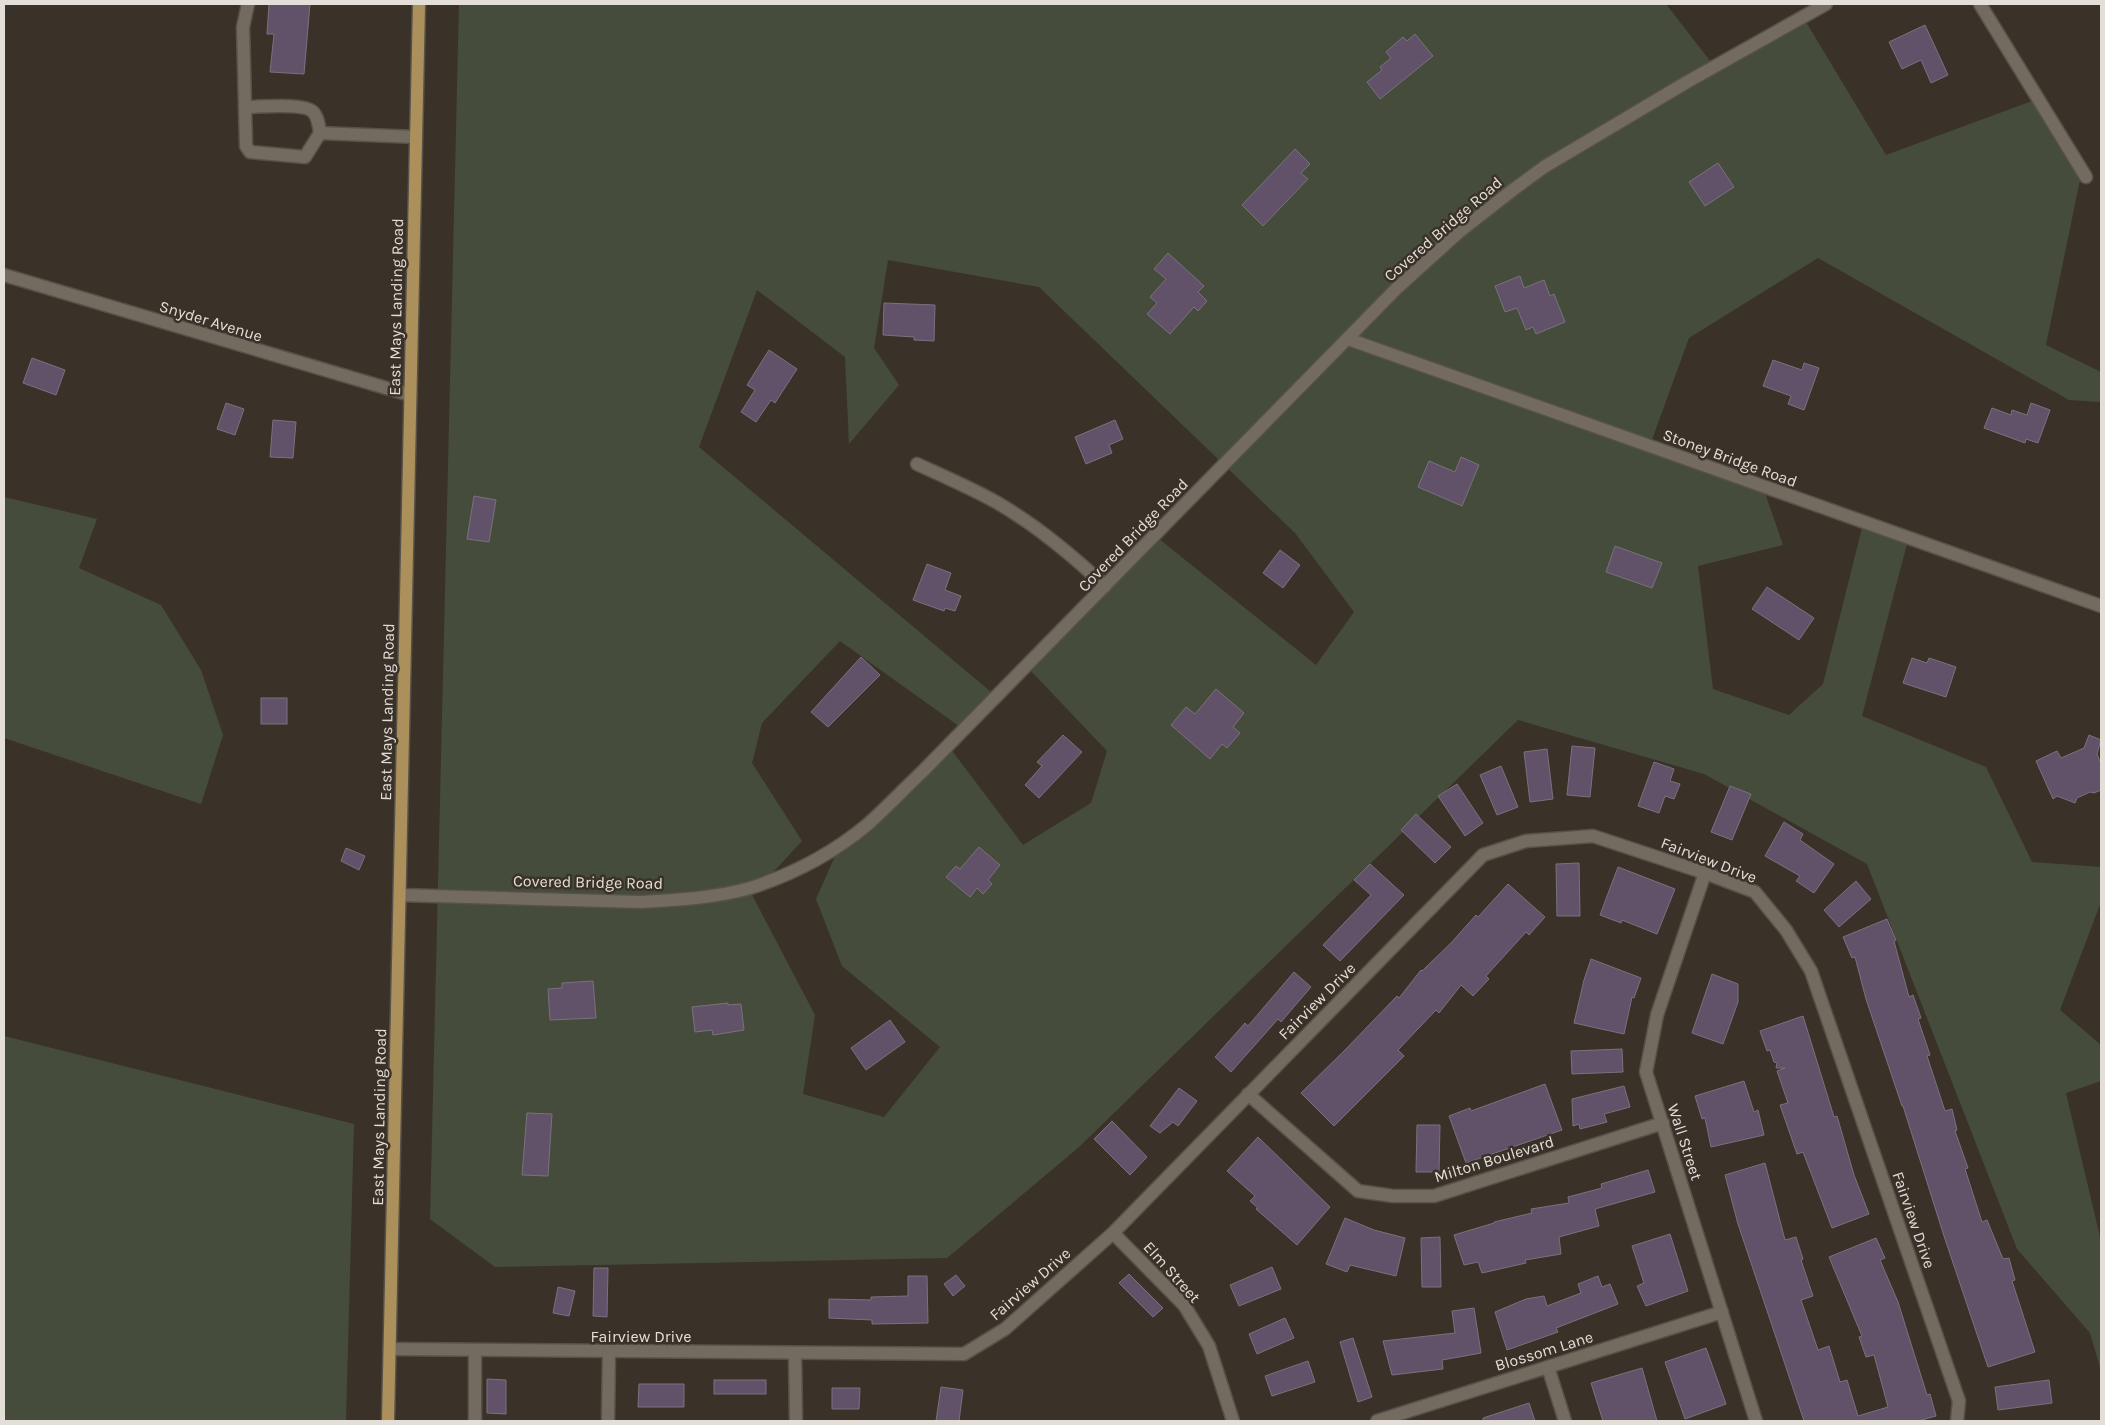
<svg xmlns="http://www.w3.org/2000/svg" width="2105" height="1425" font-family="Karla,sans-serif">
<rect width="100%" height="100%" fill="#3a3229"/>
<g fill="#454c3c" fill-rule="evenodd">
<path d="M459,4H1666L1714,66L1803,17L1886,155L2035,100L2080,180L2046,345L2101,372V402L2069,400L1818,258L1689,338L1649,448L1764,490L1783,545L1698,566L1713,689L1789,715L1823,684L1863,524L1908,540L1862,716L1986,767L2032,862L2101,867V902L2060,1010L2101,1045V1081L2066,1093L2101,1241V1371L2090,1333L2017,1249L1867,864L1704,774L1518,720L1078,1148L947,1258L495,1267L430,1219ZM888,260L1039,287L1295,533L1354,612L1316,665L1158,538L1031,671L1107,751L1091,803L1023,845L947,744L840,845L816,899L842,966L940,1047L884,1117L803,1094L815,1015L752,895L802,841L752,763L762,723L840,641L963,729L997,697L699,447L757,290L845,357L849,444L899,385L874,348Z"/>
<path d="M4,497L97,519L79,568L161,605L201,670L223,735L201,804L4,738Z"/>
<path d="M4,1036L354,1124L346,1421H4Z"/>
</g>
<g fill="#615269" stroke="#79727d">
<path d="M269,4H310L304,74L270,72L274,34H267Z"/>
<path d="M1925,25L1948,75L1931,83L1921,60L1902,69L1889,42Z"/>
<path d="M1415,34L1433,56L1380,99L1367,82L1382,70L1380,67L1391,58L1386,52L1403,37L1407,41Z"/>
<path d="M1295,149L1310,164L1301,173L1308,179L1263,226L1242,205Z"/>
<path d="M1718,163L1734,187L1705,206L1689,182Z"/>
<path d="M1168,253L1204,286L1198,292L1207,301L1198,311L1194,307L1170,334L1147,314L1157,303L1150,297L1166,279L1154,269Z"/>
<path d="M1520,276L1524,288L1544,280L1550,296L1554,294L1565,322L1536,334L1533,327L1526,330L1517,308L1505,312L1495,286Z"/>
<path d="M884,303L935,305L934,341L914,340V337L883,335Z"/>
<path d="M769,350L797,369L775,403L771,400L756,422L741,412L755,390L747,385Z"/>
<path d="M32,358L65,370L56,395L23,383Z"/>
<path d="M1773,360L1802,370L1804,363L1819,368L1804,410L1788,404L1791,396L1763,386Z"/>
<path d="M226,403L244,409L235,435L217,429Z"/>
<path d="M2031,403L2050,410L2038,443L2026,439L2025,443L1984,428L1992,408L2011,415L2012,410L2027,415Z"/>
<path d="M273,420L296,422L293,458L270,457Z"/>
<path d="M1115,420L1123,439L1109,445L1112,453L1086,464L1075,437Z"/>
<path d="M1461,457L1479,465L1462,506L1418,487L1429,461L1455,472Z"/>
<path d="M474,496L496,500L489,542L467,539Z"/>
<path d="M1615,546L1662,563L1652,588L1606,572Z"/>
<path d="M1280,550L1300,565L1283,588L1263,573Z"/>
<path d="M927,564L951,573L945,590L961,596L955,611L945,608L944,611L913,600Z"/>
<path d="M1767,587L1814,618L1799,640L1752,609Z"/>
<path d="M861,657L880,675L828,727L811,712Z"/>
<path d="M1912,658L1927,663L1929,658L1956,667L1946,697L1903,683Z"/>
<path d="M1216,689L1244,713L1233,727L1240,733L1227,748L1222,744L1210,759L1171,725L1186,707L1195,714Z"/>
<rect x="261" y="698" width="26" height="26"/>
<path d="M1063,735L1082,752L1039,798L1025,785L1042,766L1037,762Z"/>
<path d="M2089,735L2101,740L2097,754L2101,764V790L2094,793L2090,792L2077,798L2075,803L2057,796L2053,799L2036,761L2057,751L2061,758L2084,748Z"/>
<path d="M1572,746L1595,748L1590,797L1567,795Z"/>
<path d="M1547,749L1553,799L1530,802L1524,752Z"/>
<path d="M1654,762L1674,769L1670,781L1680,784L1674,799L1665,796L1659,813L1638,806Z"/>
<path d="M1501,766L1518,807L1497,815L1480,775Z"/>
<path d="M1457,784L1483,823L1465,836L1438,796Z"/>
<path d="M1730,786L1751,794L1732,840L1711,832Z"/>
<path d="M1416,814L1451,847L1435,863L1401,830Z"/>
<path d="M1784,822L1803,834L1800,840L1834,864L1814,893L1796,881L1800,876L1765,856Z"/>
<path d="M979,847L1000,865L988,880L992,884L983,894L977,888L970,897L946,877L956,866L960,869Z"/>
<path d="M346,848L365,856L359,870L341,861Z"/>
<path d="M1579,863L1580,916H1557L1556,864Z"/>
<path d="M1370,864L1404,895L1340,961L1323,945L1371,895L1354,880Z"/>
<path d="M1618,867L1675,889L1657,934L1622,920L1621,923L1600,915Z"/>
<path d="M1856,881L1871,899L1839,927L1824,910Z"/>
<path d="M1508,884L1545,917L1529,935L1526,932L1486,976L1489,979L1473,996L1461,985L1439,1013L1436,1010L1398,1050L1404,1056L1334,1126L1301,1093L1344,1051L1397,996L1399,998L1421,970L1422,971L1451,943L1476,915L1478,917Z"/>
<path d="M1887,919L1896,940L1894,941L1909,997L1913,995L1921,1018L1918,1019L1930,1055L1927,1056L1945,1111L1952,1109L1957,1130L1955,1131L1968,1168L1965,1169L1982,1222L1987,1220L2003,1259L2009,1258L2015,1280L2012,1281L2035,1352L1988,1367L1944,1236L1903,1106H1902L1866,999L1855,957L1852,958L1843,937Z"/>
<path d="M1591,959L1641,978L1634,998L1632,997L1624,1034L1574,1023L1584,980Z"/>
<path d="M1294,972L1311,987L1281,1022L1278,1019L1231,1072L1215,1057L1245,1023L1248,1026Z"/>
<path d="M1712,974L1738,984V1002L1723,1044L1692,1033Z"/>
<path d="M593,981L596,1018L550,1020L548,989L562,988V983Z"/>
<path d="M728,1003V1005L741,1004L744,1030L713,1035L712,1030L695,1032L692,1007Z"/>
<path d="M1803,1016L1834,1117L1837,1116L1854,1175L1869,1214L1832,1228L1803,1152L1797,1154L1780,1105L1788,1103L1777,1071L1785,1068H1776L1777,1063L1774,1062L1770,1050L1767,1051L1760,1031Z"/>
<path d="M890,1020L905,1042L866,1070L851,1048Z"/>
<path d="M1622,1049L1623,1072L1572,1074L1571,1051Z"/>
<path d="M1744,1081L1754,1112L1758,1110L1764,1135L1711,1147L1705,1118L1702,1119L1695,1096Z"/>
<path d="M1545,1084L1562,1130L1466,1163L1449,1116L1470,1108L1471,1111Z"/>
<path d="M1624,1086L1630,1107L1604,1114L1607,1122L1580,1129L1579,1124L1573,1126L1572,1099Z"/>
<path d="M1179,1088L1197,1101L1178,1126L1173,1122L1160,1133L1150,1126Z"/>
<path d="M527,1113L552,1114L548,1176L522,1175Z"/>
<path d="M1112,1121L1147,1157L1130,1175L1094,1139Z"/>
<path d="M1417,1125H1440L1439,1172H1416Z"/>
<path d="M1258,1137L1330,1207L1297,1245L1256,1209L1258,1208L1250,1201L1255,1196L1227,1171Z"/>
<path d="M1765,1163L1785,1240L1796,1237L1803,1259L1801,1260L1813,1296L1801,1300L1818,1350L1829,1346L1840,1382L1847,1380L1858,1416L1888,1407L1874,1355L1866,1357L1859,1337L1862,1336L1829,1257L1876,1238L1885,1258L1880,1260L1898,1302L1927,1395L1930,1394L1936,1416L1918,1421H1804L1738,1224L1725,1175Z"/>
<path d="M1648,1170L1655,1192L1595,1209L1599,1226L1559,1237L1561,1254L1525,1260L1526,1263L1482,1273L1478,1262L1464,1265L1454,1235L1494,1223V1222L1532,1213L1531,1209L1569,1203L1568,1197L1602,1188L1601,1184Z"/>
<path d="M1345,1218L1374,1230L1405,1238L1396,1276L1350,1265L1347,1272L1326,1264Z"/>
<path d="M1670,1234L1688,1291L1646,1306L1637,1286L1644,1283L1632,1246Z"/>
<path d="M1440,1237L1441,1287H1422L1421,1238Z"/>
<path d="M1272,1267L1281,1289L1239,1306L1230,1285Z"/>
<path d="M594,1268H608L607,1317L593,1316Z"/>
<path d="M1129,1274L1163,1308L1153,1317L1119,1283Z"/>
<path d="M956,1275L965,1286L953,1296L944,1284Z"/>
<path d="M908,1276H927L928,1323L872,1324V1320L829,1318V1299L871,1300V1297L908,1296Z"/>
<path d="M1598,1276L1602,1287L1610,1284L1618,1304L1556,1328L1558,1332L1507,1350L1495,1312L1526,1299L1544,1296L1547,1306L1581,1293L1578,1284Z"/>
<path d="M558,1287L575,1291L569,1316L553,1313Z"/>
<path d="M1474,1308L1481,1353L1442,1360L1443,1369L1392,1375L1383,1341L1455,1333L1452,1311Z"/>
<path d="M1285,1318L1294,1338L1257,1354L1249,1334Z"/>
<path d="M1353,1338L1372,1397L1358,1402L1340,1342Z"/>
<path d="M1706,1348L1726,1404L1685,1419L1665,1362Z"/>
<path d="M1308,1361L1315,1382L1272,1396L1265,1376Z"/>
<path d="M1642,1368L1657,1421H1603L1591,1383Z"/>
<path d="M487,1379L506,1380V1414L487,1413Z"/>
<rect x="714" y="1380" width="52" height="14"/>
<path d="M2049,1380L2052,1403L1998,1410L1995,1387Z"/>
<path d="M639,1384H684V1407H638Z"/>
<path d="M941,1387L963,1390L959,1421H936Z"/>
<path d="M832,1388H860L859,1409H832Z"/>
<path d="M1529,1403L1535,1421H1483V1418Z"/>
</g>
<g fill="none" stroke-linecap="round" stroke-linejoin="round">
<defs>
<g id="minor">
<path d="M248,4L243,27L246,146L250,152L305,157L320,133L416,137"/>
<path d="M1980,4L2086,177"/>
<path d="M245,107C260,107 302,103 312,111C318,116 319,126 320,133"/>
<path d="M4,275L410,395"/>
<path d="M1348,339L2101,606"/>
<path d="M917,464C943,476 971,488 996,502C1036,525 1072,555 1105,586"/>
<path d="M1705,873L1657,1015L1646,1072L1756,1421"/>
<path d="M400,895L640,902C674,900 716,898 750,888C791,875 833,853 867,825C886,808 904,789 922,772L1396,289L1459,232L1514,189L1544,167L1687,82L1826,4"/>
<path d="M1248,1094L1358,1191L1393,1196H1434L1663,1123"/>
<path d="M1113,1233L1184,1305L1209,1346L1233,1421"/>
<path d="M390,1349L964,1354L1005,1329L1113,1233L1483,855L1526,841L1593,836L1705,873L1755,892L1786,930L1811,971L1959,1401L1957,1421"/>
<path d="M795,1353L796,1421"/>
<path d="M1548,1367L1565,1421"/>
<path d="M475,1421V1350"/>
<path d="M608,1421L609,1352"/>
<path d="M1377,1421L1722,1312"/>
</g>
<path id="major" d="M388,1421L419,4"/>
</defs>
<use href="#minor" stroke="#575149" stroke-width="15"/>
<use href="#major" stroke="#575149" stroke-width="15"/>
<use href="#minor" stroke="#736a60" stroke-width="12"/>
<use href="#major" stroke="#ab905b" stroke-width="12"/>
</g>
<g text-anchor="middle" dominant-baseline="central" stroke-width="5" stroke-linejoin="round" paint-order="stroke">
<g font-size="16" fill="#e3ded8" stroke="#3a3229">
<text transform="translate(1443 229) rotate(-41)">Covered Bridge Road</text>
<text transform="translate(396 307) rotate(-89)">East Mays Landing Road</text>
<text transform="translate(211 321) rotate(17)">Snyder Avenue</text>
<text transform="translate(1730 458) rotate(20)">Stoney Bridge Road</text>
<text transform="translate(1133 535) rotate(-46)">Covered Bridge Road</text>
<text transform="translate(387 712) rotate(-89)">East Mays Landing Road</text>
<text transform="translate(1709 860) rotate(21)">Fairview Drive</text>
<text transform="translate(588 882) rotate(1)">Covered Bridge Road</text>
<text transform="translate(1317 1001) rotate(-45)">Fairview Drive</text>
<text transform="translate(379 1117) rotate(-89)">East Mays Landing Road</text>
<text transform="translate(1685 1142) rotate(72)">Wall Street</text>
<text transform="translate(1494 1159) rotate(-17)">Milton Boulevard</text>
<text transform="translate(1914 1220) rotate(71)">Fairview Drive</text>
<text transform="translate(1172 1272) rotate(48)">Elm Street</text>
<text transform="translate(1030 1284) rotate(-41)">Fairview Drive</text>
<text x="641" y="1336">Fairview Drive</text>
<text transform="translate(1544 1351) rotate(-17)">Blossom Lane</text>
</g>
</g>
<rect width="2105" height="1425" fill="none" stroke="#e3ded8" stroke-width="10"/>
</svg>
